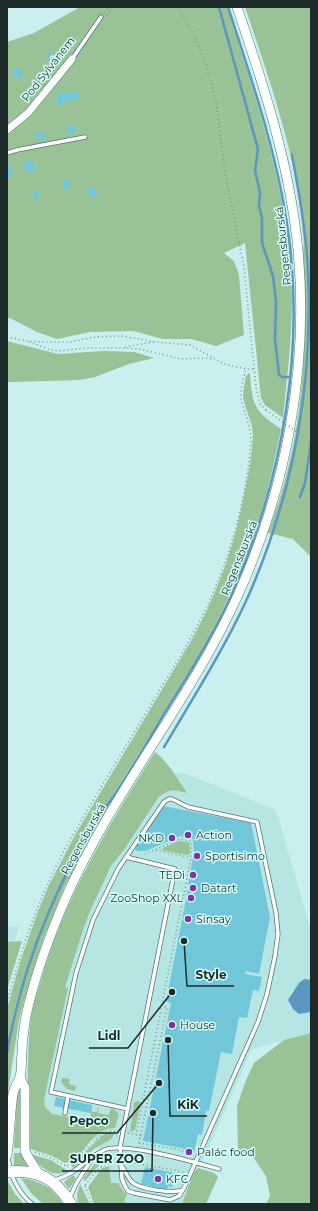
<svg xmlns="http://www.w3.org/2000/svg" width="318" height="1211" font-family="Montserrat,sans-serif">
<rect width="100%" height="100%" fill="#c9f0ee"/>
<g fill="#b5e6e3">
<path d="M175,773L187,774L276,810L311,930V1033L252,1049L184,1204H113L109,1171L110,1166L94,1139L90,1134L38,1115L52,1025L82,928L113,861Z"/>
<path d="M19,926L7,967V927Z"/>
</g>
<g fill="#99c396">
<path d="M80,7H227C254,93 285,181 291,272C294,321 288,369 283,418L265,405L261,398L245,243L224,253L234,261L239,275L244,335L216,346L191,339H163L133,331L90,332L57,339L37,332L10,318L7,319V42L34,33Z"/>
<path d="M245,7H311V557L293,539L268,533C275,513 282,493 287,472C306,400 306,326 303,253L304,243C301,212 297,182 290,153C278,103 261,55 245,7Z"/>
<path d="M7,341L58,354L103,351L134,352L154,358L129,364L95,377L80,380L12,382H7Z"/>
<path d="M250,373C252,405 254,411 281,429C271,480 259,529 238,576C204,657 155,728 109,801L98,813L99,814C89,828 82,844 74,860C43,919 17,982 7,1049L8,1005L20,962L37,914L49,885L75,835L191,641C218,592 235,545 245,490C249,472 252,453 253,435C253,422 245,410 243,397C243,390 245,383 246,376L248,374Z"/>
<path d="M155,752C169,763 177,778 187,793C175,789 167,789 158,798L126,847L111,866L91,909L84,927L65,987L68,988L44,1100L45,1107L52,1114L87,1120L90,1118L92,1105V1112H97L98,1107H99L98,1113L109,1115L111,1108L114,1109L119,1114L115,1128C91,1128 84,1159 65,1163L52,1156L28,1148C28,1105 26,1060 31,1017C34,1001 40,984 45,967C70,888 111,822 155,752Z"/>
<path d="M127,775L65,886L43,940L30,980L19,1020L7,1098C7,1085 6,1071 7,1058C16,976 53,893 95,823C100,814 105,810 111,801C117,792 122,783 127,775Z"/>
<path d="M178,841L189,842L190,854L186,855L162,850L163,848Z"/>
<path d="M22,941L7,990V942Z"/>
<path d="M311,1033V1204H266L270,1196L266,1176L253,1157L238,1150L237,1106L246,1080L254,1063L284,1040Z"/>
<path d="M63,1078L70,1079L69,1084L76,1086L75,1091C68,1090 63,1087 61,1080Z"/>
<path d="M18,1083H21V1148H14Z"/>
<path d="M137,1101L141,1102L135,1130L130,1132L134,1103Z"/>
<path d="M108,1133H114L112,1138L110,1140L94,1149L73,1168L71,1165L103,1135Z"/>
<path d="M14,1153H22L31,1168L14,1166Z"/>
<path d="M30,1154L51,1160L68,1171C52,1179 40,1167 30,1154Z"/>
<path d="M107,1156L114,1159L103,1161L85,1181L83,1179C89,1171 96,1159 107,1156Z"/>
<path d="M109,1166L111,1183H118L123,1191L127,1194L124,1202L132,1204H94L88,1187L102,1168Z"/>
<path d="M198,1168L214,1173L218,1177L206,1204H182L194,1172Z"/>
<path d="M73,1175L76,1178L70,1188H68L64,1182Z"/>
<path d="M21,1178C39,1180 54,1188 63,1204H43L31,1193Z"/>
<path d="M7,1180L15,1194L24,1204H7Z"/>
<path d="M80,1184L90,1204H78L77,1194Z"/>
</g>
<path fill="#5c97c0" d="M304,979L311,980V1012L299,1014L293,1009L288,1000L299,983Z"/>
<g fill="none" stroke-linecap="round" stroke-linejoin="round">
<g stroke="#5c97c0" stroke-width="2.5">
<path d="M219,7L258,149L255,171L260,192L259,206L262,218V243L273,276L276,302L275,339L279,375L282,377H288"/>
<path d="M300,497L305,483L311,443"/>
<path d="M164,747C193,698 223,651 247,599C293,496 314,382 308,269C306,231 299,193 292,155"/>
<path d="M7,1053C21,971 52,894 94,823C99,815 105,808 111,800C130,773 147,743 164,714C189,675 214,634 233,592C283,477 306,348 287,224C276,150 251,78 228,7"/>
</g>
</g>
<g fill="#72c6da">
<path d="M51,53L52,56L46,60L44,57Z"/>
<path d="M18,67L24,76L18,79L17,76L15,77L12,71Z"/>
<path d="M78,91L79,99L63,102L64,104L58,105L56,97L58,96V94L66,92V95Z"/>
<path d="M75,125L76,132L68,134L67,127Z"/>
<path d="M40,130L47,138L43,142L34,133L35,132L37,134Z"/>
<path d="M33,161L35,171L25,172L24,162Z"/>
<path d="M7,165H10L13,176L7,177Z"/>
<path d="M69,179V188L64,189L62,180Z"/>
<path d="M93,187V188H95L97,196L89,197L88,189H87V188Z"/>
<path d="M39,192L40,198L34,200L32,193Z"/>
<path d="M163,806L251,823L270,917L259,974L246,971L245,974L262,977L259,991L253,990L247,1018L239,1017L232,1054L221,1052L209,1111H206L202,1135L198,1134L194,1153L182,1148L143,1141L171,1003L166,1001L189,884H188L194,852L193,839L180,836L146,851H137L135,849V847Z"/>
<path d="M56,1097L92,1105L91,1113L54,1106Z"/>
<path d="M145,1167L175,1173L172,1187L168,1186L167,1190L141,1184Z"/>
<path d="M176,1173L183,1175L182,1178L175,1177Z"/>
</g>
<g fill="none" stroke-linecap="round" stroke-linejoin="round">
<defs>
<g id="service">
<path d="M72,59L101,17"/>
<path d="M7,153L17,150L85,137"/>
<path d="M126,857L175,869L120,1147L122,1179L125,1186L128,1191L134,1193L170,1200L179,1196L184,1188L258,1022L267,994L275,956L278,934L276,913L257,822L188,807L172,799H169L164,802L118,869L93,920L76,973L51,1092L128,1109"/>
<path d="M65,1113L68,1096"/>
<path d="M8,1154C9,1174 17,1191 32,1204"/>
<path d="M121,1165C125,1170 127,1177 132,1182C139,1189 172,1194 182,1190"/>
<path d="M55,1180C61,1178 68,1175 74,1171C84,1164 93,1155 104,1150C124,1141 197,1163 219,1169"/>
<path d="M69,1199L77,1182L92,1159"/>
</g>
<path id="minor" d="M7,130L28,113L72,59"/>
<g id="secondary">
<path d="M20,1077L25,1088V1151L28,1157L38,1173"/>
<path d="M7,1155C10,1135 10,1114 13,1094C14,1087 18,1084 20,1077C22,1070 21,1060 22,1053C22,1041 24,1028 26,1016C35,974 50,934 67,895C114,790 190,701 237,597C286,490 309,368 298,250C290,166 264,86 237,7"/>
</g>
<path id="primary" d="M7,1172C38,1169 55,1178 71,1204"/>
</defs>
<use href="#service" stroke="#527674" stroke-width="5"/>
<use href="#minor" stroke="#527674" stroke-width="8"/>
<use href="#secondary" stroke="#527674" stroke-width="10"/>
<use href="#primary" stroke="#527674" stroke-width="12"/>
<g stroke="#779392" stroke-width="1.5" stroke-dasharray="1 3" stroke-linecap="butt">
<path d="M178,7L195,37L206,64L216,102L225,172L244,267L256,387L260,404L266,410"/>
<path d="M105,13L109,7"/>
<path d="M107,15L112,7"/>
<path d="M7,337L28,341L42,342H71L94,337L122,336L155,342L190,345L224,364L246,369H254"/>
<path d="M29,342L51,350L59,351L87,348H121L140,349L181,359L202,358L214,359"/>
<path d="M125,347L153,342"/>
<path d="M156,850L191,858"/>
<path d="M7,1002C22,946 41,891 70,840C98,791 128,743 157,694C178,660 200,625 215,588C234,544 248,488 251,440C251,426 245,416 242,403C239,392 243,380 246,369"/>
<path d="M128,1133L142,1136"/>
<path d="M136,1135L191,858V841L180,839L143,855"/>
<path d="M139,1143L167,1007L163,1006"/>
<path d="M139,1143L177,1149L190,1154"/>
<path d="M35,1152L49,1157L68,1167"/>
<path d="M127,1162L135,1163L137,1155"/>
<path d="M135,1163L184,1172"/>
<path d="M67,1166L103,1133L112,1131L118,1132"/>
<path d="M85,1185C94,1175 100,1163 115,1162"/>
<path d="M85,1186L92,1204"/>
</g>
<use href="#service" stroke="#fff" stroke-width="3.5"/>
<use href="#minor" stroke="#fff" stroke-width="7"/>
<use href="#secondary" stroke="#fff" stroke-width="9"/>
<use href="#primary" stroke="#fff" stroke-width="11"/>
<path stroke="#779392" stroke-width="1.5" stroke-dasharray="1 3" stroke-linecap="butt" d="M266,410L311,442"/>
</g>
<g fill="#7f33a4" stroke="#d6fefb" stroke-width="1.5">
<circle cx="188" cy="835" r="4"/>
<circle cx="172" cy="838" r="4"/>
<circle cx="197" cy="856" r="4"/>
<circle cx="193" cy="875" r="4"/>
<circle cx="193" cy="888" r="4"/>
<circle cx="191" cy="898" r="4"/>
<circle cx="188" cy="919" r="4"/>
<circle cx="172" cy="1025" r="4"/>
<circle cx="189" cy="1152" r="4"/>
<circle cx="158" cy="1179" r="4"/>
</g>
<g text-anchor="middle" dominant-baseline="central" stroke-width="3" stroke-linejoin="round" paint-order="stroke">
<g font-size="11" fill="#1c2b2a" stroke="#d6fefb">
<text transform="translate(48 69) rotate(-52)">Pod Sylvánem</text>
<text transform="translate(283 246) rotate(-96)">Regensburská</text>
<text transform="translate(239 558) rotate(-68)">Regensburská</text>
<text transform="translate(83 839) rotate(-61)">Regensburská</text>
</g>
<g font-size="11" fill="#1c2b2a" stroke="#d6fefb" text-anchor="start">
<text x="196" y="835">Action</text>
<text x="164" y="838" text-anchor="end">NKD</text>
<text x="205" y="856">Sportisimo</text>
<text x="185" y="875" text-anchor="end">TEDi</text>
<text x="201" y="888">Datart</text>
<text x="183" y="898" text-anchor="end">ZooShop XXL</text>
<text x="196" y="919">Sinsay</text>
<text x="180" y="1025">House</text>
<text x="197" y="1152">Palác food</text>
<text x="166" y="1179">KFC</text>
</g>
</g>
<path fill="none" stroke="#1c2b2a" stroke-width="1.5" d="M184 941L187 986H234M172 992L128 1048H89M168 1040L170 1116H207M159 1083L117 1133H62M153 1113L152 1171H62"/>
<g fill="#1c2b2a" stroke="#d6fefb" stroke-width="1.5">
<circle cx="184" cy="941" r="4"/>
<circle cx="172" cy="992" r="4"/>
<circle cx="168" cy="1040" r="4"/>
<circle cx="159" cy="1083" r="4"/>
<circle cx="153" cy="1113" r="4"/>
</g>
<g font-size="12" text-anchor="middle" font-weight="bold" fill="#1c2b2a" stroke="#d6fefb" stroke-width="3" stroke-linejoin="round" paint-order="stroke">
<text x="211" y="979">Style</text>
<text x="109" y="1040">Lidl</text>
<text x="188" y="1109">KiK</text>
<text x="89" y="1125">Pepco</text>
<text x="107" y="1163">SUPER ZOO</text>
</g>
<rect width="318" height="1211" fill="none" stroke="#1c2b2a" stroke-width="16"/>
</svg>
